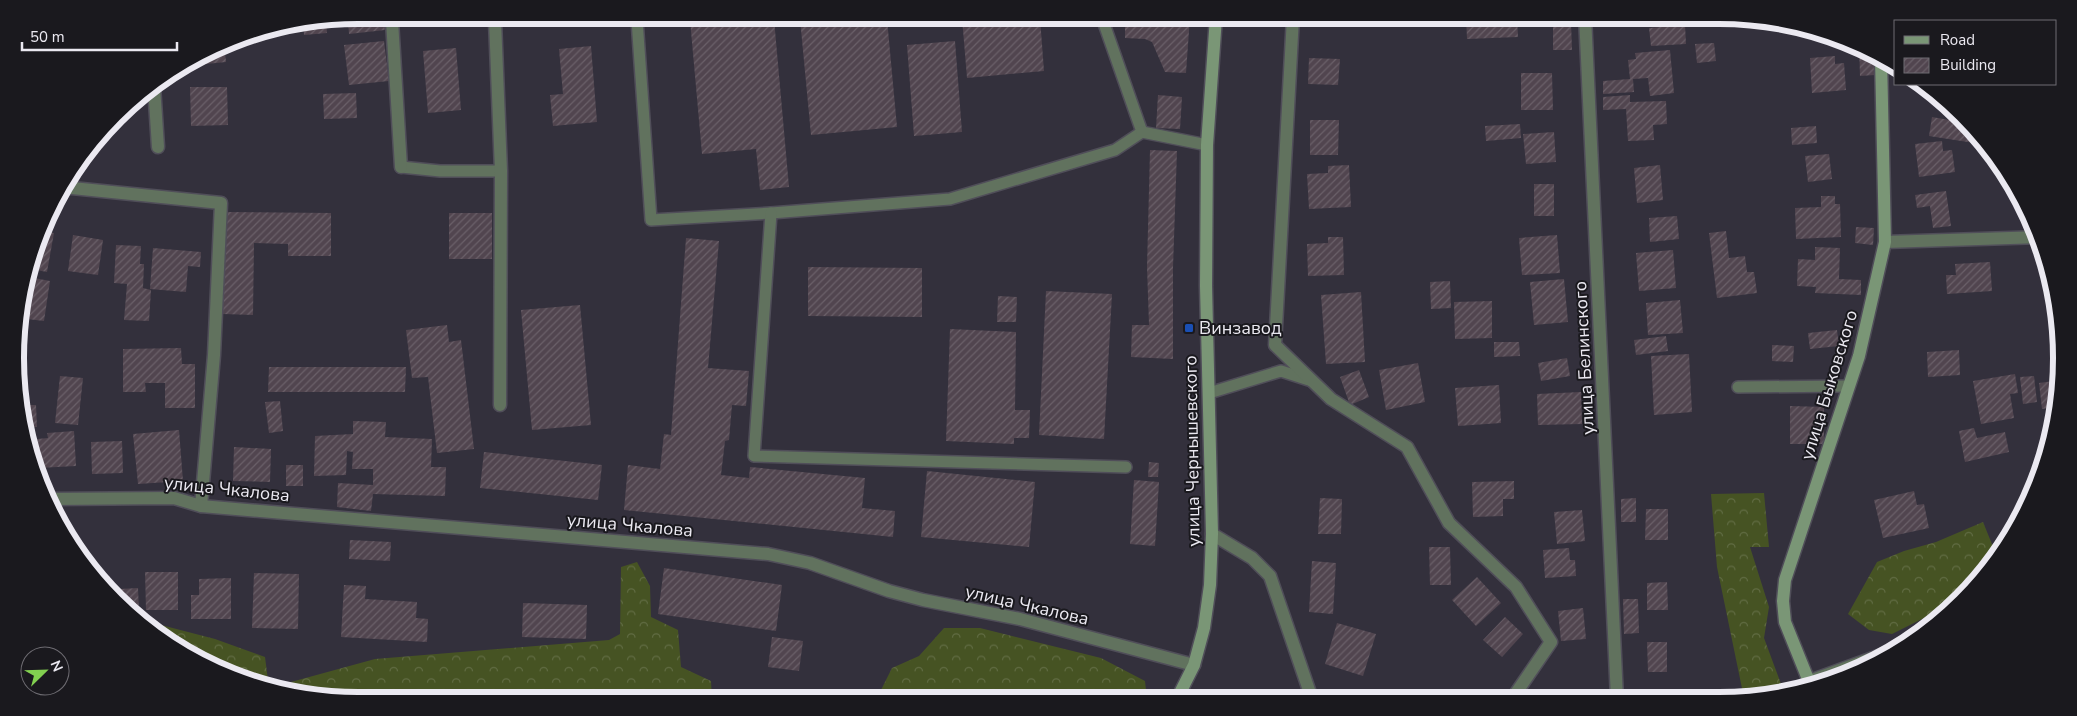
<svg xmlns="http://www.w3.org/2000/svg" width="2077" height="716" font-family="'Nunito Sans',sans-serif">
<defs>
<pattern id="forest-crowns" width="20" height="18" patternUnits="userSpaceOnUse" patternTransform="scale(1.25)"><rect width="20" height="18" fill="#465323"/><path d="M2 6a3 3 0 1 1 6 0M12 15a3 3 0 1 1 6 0" fill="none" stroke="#616c43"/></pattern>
<pattern id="building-hatch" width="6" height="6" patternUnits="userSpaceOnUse" patternTransform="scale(1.25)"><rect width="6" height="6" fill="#51454f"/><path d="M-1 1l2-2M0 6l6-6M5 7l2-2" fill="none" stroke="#6a6069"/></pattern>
</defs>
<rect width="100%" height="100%" fill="#33303c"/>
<g fill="url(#forest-crowns)">
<path d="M1764,493L1769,547H1750L1769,607L1764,638L1784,692L1764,698H1744L1717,567L1711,494Z"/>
<path d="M1983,522L1996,554L1958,601L1892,634L1869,630L1848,614L1877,562L1904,551L1936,542Z"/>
<path d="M637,562L650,586L651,617L678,630L681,667L711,681L712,700L358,701L270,689L167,643L138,619L215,639L265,657L269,688L375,659L609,640L620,634L621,567Z"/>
<path d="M944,628H980L1101,658L1145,681L1147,699L868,700L879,694L892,668L919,656Z"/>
</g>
<g fill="url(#building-hatch)">
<path d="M1639,15H1660V17L1640,19Z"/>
<path d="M1466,16H1517L1518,37L1467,39Z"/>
<path d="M1190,17L1186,73L1165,72L1152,42L1145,39L1125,38V18Z"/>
<path d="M962,18H1040L1044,71L967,78Z"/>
<path d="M774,19L789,187L760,190L756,149L702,154L690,20Z"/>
<path d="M800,19H887L897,127L811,135Z"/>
<path d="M303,21H326L327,33L304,35Z"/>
<path d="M348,21H384L385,30L349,34Z"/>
<path d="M1553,22H1571L1572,50H1553Z"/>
<path d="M1685,25L1686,44L1651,46L1649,28Z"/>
<path d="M384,41L389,81L349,85L344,45Z"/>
<path d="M955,41L962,132L914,136L907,45Z"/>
<path d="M224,43L226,62L196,65V60Z"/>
<path d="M1714,43L1716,61L1697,63L1695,44Z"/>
<path d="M591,46L597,122L553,126L550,95L563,94L559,49Z"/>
<path d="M1859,46L1875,53V75L1860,76Z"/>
<path d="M456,48L461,110L428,113L423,51Z"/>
<path d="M1670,50L1674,93L1650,96L1648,78L1633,79L1634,92L1603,94V81L1630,79L1628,60L1636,59L1635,53Z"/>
<path d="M1835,56V64L1844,63L1846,90L1812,93L1810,58Z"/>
<path d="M1309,58L1340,59L1338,85L1308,84Z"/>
<path d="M1521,73H1552L1553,110H1521Z"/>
<path d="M190,87H227L228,125L191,126Z"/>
<path d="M356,93L357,118L324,119L323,94Z"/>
<path d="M1158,95L1182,97L1180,129L1156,128Z"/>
<path d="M1630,95V102L1666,101L1667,124L1653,125L1654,140L1628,141L1626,109L1603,110V97Z"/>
<path d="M1950,107L1964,120H1950Z"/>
<path d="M1932,117L1967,123L1987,145L1929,136Z"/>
<path d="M1310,120H1339L1338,155H1310Z"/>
<path d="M1520,124L1521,138L1486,141L1485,126Z"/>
<path d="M1816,126L1817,143L1792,145L1791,128Z"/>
<path d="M1554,132L1556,162L1526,164L1523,134Z"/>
<path d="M1942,141L1943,151L1952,150L1955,172L1919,177L1915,144Z"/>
<path d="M1150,150L1177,151L1173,268V359L1131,357L1132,325H1149L1147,267Z"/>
<path d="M1829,154L1832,179L1808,182L1805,156Z"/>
<path d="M1349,165L1351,207L1309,209L1307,174L1328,173V166Z"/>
<path d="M1660,165L1663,200L1637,203L1634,168Z"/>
<rect x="1534" y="184" width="20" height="32"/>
<path d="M1946,191L1951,226L1933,228L1930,206L1917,208L1915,195Z"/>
<path d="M1821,196H1835V204H1840L1841,237L1796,239L1795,208L1821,207Z"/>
<path d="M224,212L331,213V256H288V244L254,243L253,315L223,314Z"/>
<rect x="449" y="213" width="43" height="46"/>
<path d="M1677,216L1679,239L1650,242L1649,218Z"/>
<path d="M1856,227L1874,228L1873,245L1855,243Z"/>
<path d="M43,231L54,233L47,272L31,269Z"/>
<path d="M1726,231L1729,258L1745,256L1747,272H1754L1757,293L1717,298L1709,233Z"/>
<path d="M73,235L103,240L98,275L68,271Z"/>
<path d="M1557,235L1560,273L1522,275L1519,238Z"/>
<path d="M1328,237H1343L1344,275L1308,276L1307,244L1328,243Z"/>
<path d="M686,238L719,241L708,368L749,371L746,406L732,405L729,440L725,441L721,475L749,478L750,467L865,478L862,508L895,511L893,537L624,510L628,465L660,469L664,434L671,435Z"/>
<path d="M116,245L141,246L140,264H144L143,288L151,290L149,321L124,320L127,284L114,283Z"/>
<path d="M1815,247L1840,248L1839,279L1861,280V295L1815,293L1816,287L1797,286L1798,259L1815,260Z"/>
<path d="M153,248L201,252L200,267L188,266L186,292L150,289Z"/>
<path d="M1673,250L1676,288L1639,291L1636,253Z"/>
<path d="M1990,262L1992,291L1947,294L1946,275H1956L1955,264Z"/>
<path d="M808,267L922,268V317L808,316Z"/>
<path d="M34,278L50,281L44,321L27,319Z"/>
<path d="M1564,279L1568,322L1534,325L1530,282Z"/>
<path d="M1450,281L1451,308L1431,309L1430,282Z"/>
<path d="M1046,291L1112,294L1104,439L1039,435Z"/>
<path d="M1361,292L1365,362L1326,364L1321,295Z"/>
<path d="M998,296L1017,297L1016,322H997Z"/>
<path d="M1680,300L1683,333L1648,335L1646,303Z"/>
<path d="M1492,301V338L1455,339L1454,302Z"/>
<path d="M580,305L591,425L532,430L521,310Z"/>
<path d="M447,325L449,342L461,340L474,449L437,453L428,377L412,378L406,330Z"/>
<path d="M950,329L1016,332L1015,410H1030L1029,438H1014V444L946,441Z"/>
<path d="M1837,330L1839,346L1810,349L1808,333Z"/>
<path d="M1666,336L1668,351L1636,355L1634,340Z"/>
<path d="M1494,342H1519L1520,356L1494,357Z"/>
<path d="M1772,345L1794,346L1793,362L1772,361Z"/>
<path d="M181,348L182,364H195V408H165V383H145L146,392H123V349Z"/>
<path d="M1959,350L1960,375L1928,377L1927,352Z"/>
<path d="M1689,354L1692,412L1654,415L1651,356Z"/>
<path d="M1567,358L1570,376L1541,381L1538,363Z"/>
<path d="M1418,363L1425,402L1386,410L1379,370Z"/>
<path d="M269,367H406L405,392H268Z"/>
<path d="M1359,370L1369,397L1350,405L1340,377Z"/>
<path d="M2015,374L2018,393L2010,394L2014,418L1981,424L1973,381Z"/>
<path d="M60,376L83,378L78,425L55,423Z"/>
<path d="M2034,376L2037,402L2023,404L2020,377Z"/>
<path d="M2061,380L2057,407L2042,409L2039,383Z"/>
<path d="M1499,385L1501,423L1458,426L1455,388Z"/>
<path d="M1581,392L1582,424L1538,425L1537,394Z"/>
<path d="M280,401L283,431L269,433L265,402Z"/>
<path d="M20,405H36L37,427H23Z"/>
<path d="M1790,406L1824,407V444H1790Z"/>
<path d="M353,421L386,422L385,437L432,439L431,467H446L445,496L373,494L371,511L337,507L338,483L373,485V469H352L353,452L347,451L346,475L314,476L315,436L353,434Z"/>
<path d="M1974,428L1977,438L2005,432L2009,452L1965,462L1959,431Z"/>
<path d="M179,430L183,481L138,484L133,434Z"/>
<path d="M74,431L76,466L39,468L37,439L48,438L47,433Z"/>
<path d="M122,441L123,473L92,474L91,442Z"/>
<path d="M234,447L271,449L270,482L233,481Z"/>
<path d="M484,452L602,465L598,500L480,488Z"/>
<path d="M1149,462L1159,463L1158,477H1148Z"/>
<rect x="286" y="465" width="17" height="21"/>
<path d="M927,471L1035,482L1029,547L921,537Z"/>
<path d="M1134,480L1159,482L1155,546L1130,544Z"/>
<path d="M1514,481V499H1503V516L1473,517L1472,482Z"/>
<path d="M1914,491L1917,505L1924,504L1929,528L1883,538L1874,500Z"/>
<path d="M1320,498L1342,499L1341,534H1318Z"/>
<path d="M1636,498V522H1621V499Z"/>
<path d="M1646,509H1668V540H1645Z"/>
<path d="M1582,510L1585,541L1557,544L1554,512Z"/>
<path d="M350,540L391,542L390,561L349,559Z"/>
<path d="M1429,547H1450L1451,585H1430Z"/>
<path d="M1569,548L1570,560H1575L1576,576L1545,578L1543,550Z"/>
<path d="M1312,561L1336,563L1333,614L1309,612Z"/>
<path d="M664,568L782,585L776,631L658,614Z"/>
<path d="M145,572H178V610H146Z"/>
<path d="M254,573L299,574L298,629L252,628Z"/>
<path d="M94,575L110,576L109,592Z"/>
<path d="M1477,577L1501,603L1476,626L1452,600Z"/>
<path d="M231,578V619H191V595H199V579Z"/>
<path d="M1667,582L1668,610H1647V583Z"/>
<path d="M344,585L366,586L365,599L417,602L416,618L428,619L427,642L341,637Z"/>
<path d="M138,588L139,611H129L120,604V589Z"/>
<path d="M1623,599H1638L1639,633L1624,634Z"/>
<path d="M523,603L587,605L586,639L522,637Z"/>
<path d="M1583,608L1586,639L1561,641L1558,611Z"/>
<path d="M1505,617L1523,634L1502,657L1483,640Z"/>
<path d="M1337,623L1376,634L1363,676L1325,664Z"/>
<path d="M772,637L803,641L799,671L768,667Z"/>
<path d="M1647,642H1667V672H1648Z"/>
</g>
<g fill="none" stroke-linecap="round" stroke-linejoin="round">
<defs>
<g id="lane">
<path d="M637,20L651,220L771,213L950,199L1115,150L1142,132L1102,18"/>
<path d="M1142,132L1207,145"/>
<path d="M401,167L440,171H501"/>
<path d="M771,213L754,456L1126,467"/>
<path d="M1738,387L1849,386"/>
<path d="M1209,393L1281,371L1312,381"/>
<path d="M1808,681L1893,650"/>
</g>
<g id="street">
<path d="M1585,16L1617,698"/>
<path d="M1293,17L1275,345L1331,399L1407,447L1449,523L1516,587L1551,642L1512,699"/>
<path d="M392,21L401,167"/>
<path d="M495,21L501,171L500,405"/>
<path d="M154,86L158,147"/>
<path d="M62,187L221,203L214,355L201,506"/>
<path d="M1885,242L2039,237"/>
<path d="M50,499L174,498L201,506L768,554L810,563L889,591L923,600L1020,619L1194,665"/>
<path d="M1212,534L1252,558L1270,576L1310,693"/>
</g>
<g id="secondary">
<path d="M1810,684L1785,622L1783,601L1785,580L1859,356L1885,242L1881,57"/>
<path d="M1177,699L1194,665L1204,628L1210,585L1212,534L1206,286L1207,145L1216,17"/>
</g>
</defs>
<use href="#lane" stroke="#504e59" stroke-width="14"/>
<use href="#street" stroke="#504e59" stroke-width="15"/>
<use href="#secondary" stroke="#504e59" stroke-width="15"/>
<use href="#lane" stroke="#61725e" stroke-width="11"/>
<use href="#street" stroke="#61725e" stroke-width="12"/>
<use href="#secondary" stroke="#7a9676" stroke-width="12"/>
</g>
<rect fill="#1a4fb4" stroke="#1a191e" stroke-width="2" x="1184" y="323" width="10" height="10" rx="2.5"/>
<g text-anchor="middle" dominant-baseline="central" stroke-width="4" stroke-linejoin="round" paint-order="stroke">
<g font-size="18" fill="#ebe9f1" stroke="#1a191e" text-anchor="start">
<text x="1199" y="328">Винзавод</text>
</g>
<g font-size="18" fill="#ebe9f1" stroke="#1a191e">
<text transform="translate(1584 358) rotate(-93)">улица Белинского</text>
<text transform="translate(1829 385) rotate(-73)">улица Быковского</text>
<text transform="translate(1192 451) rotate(-91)">улица Чернышевского</text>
<text transform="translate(227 489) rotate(6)">улица Чкалова</text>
<text transform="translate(630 525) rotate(5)">улица Чкалова</text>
<text transform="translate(1027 605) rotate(13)">улица Чкалова</text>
</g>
</g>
<path d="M0 0H2077V716H0ZM358 24H1719A334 334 0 0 1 2053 358V358A334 334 0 0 1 1719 692H358A334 334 0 0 1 24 358V358A334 334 0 0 1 358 24Z" fill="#1a191e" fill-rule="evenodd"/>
<path fill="none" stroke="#ebe9f1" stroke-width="6" d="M358 24H1719A334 334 0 0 1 2053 358V358A334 334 0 0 1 1719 692H358A334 334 0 0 1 24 358V358A334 334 0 0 1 358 24Z"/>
<rect x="1894" y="20" width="162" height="65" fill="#1a191e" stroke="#6e6c72"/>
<rect x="1904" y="36" width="25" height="8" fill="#7a9676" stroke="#6e6c72"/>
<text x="1940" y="45" font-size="15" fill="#ebe9f1">Road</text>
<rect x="1904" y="58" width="25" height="15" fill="url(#building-hatch)" stroke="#6e6c72"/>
<text x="1940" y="70" font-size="15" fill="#ebe9f1">Building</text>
<g transform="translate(45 671) rotate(67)"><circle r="24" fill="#1a191e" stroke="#6e6c72"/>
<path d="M0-4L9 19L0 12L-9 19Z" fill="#82d050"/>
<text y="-8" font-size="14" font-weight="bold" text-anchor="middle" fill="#ebe9f1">N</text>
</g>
<path d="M22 42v8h155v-8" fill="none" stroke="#ebe9f1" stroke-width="2.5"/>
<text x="30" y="42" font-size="15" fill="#ebe9f1" stroke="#1a191e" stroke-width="4" paint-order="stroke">50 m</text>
</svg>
